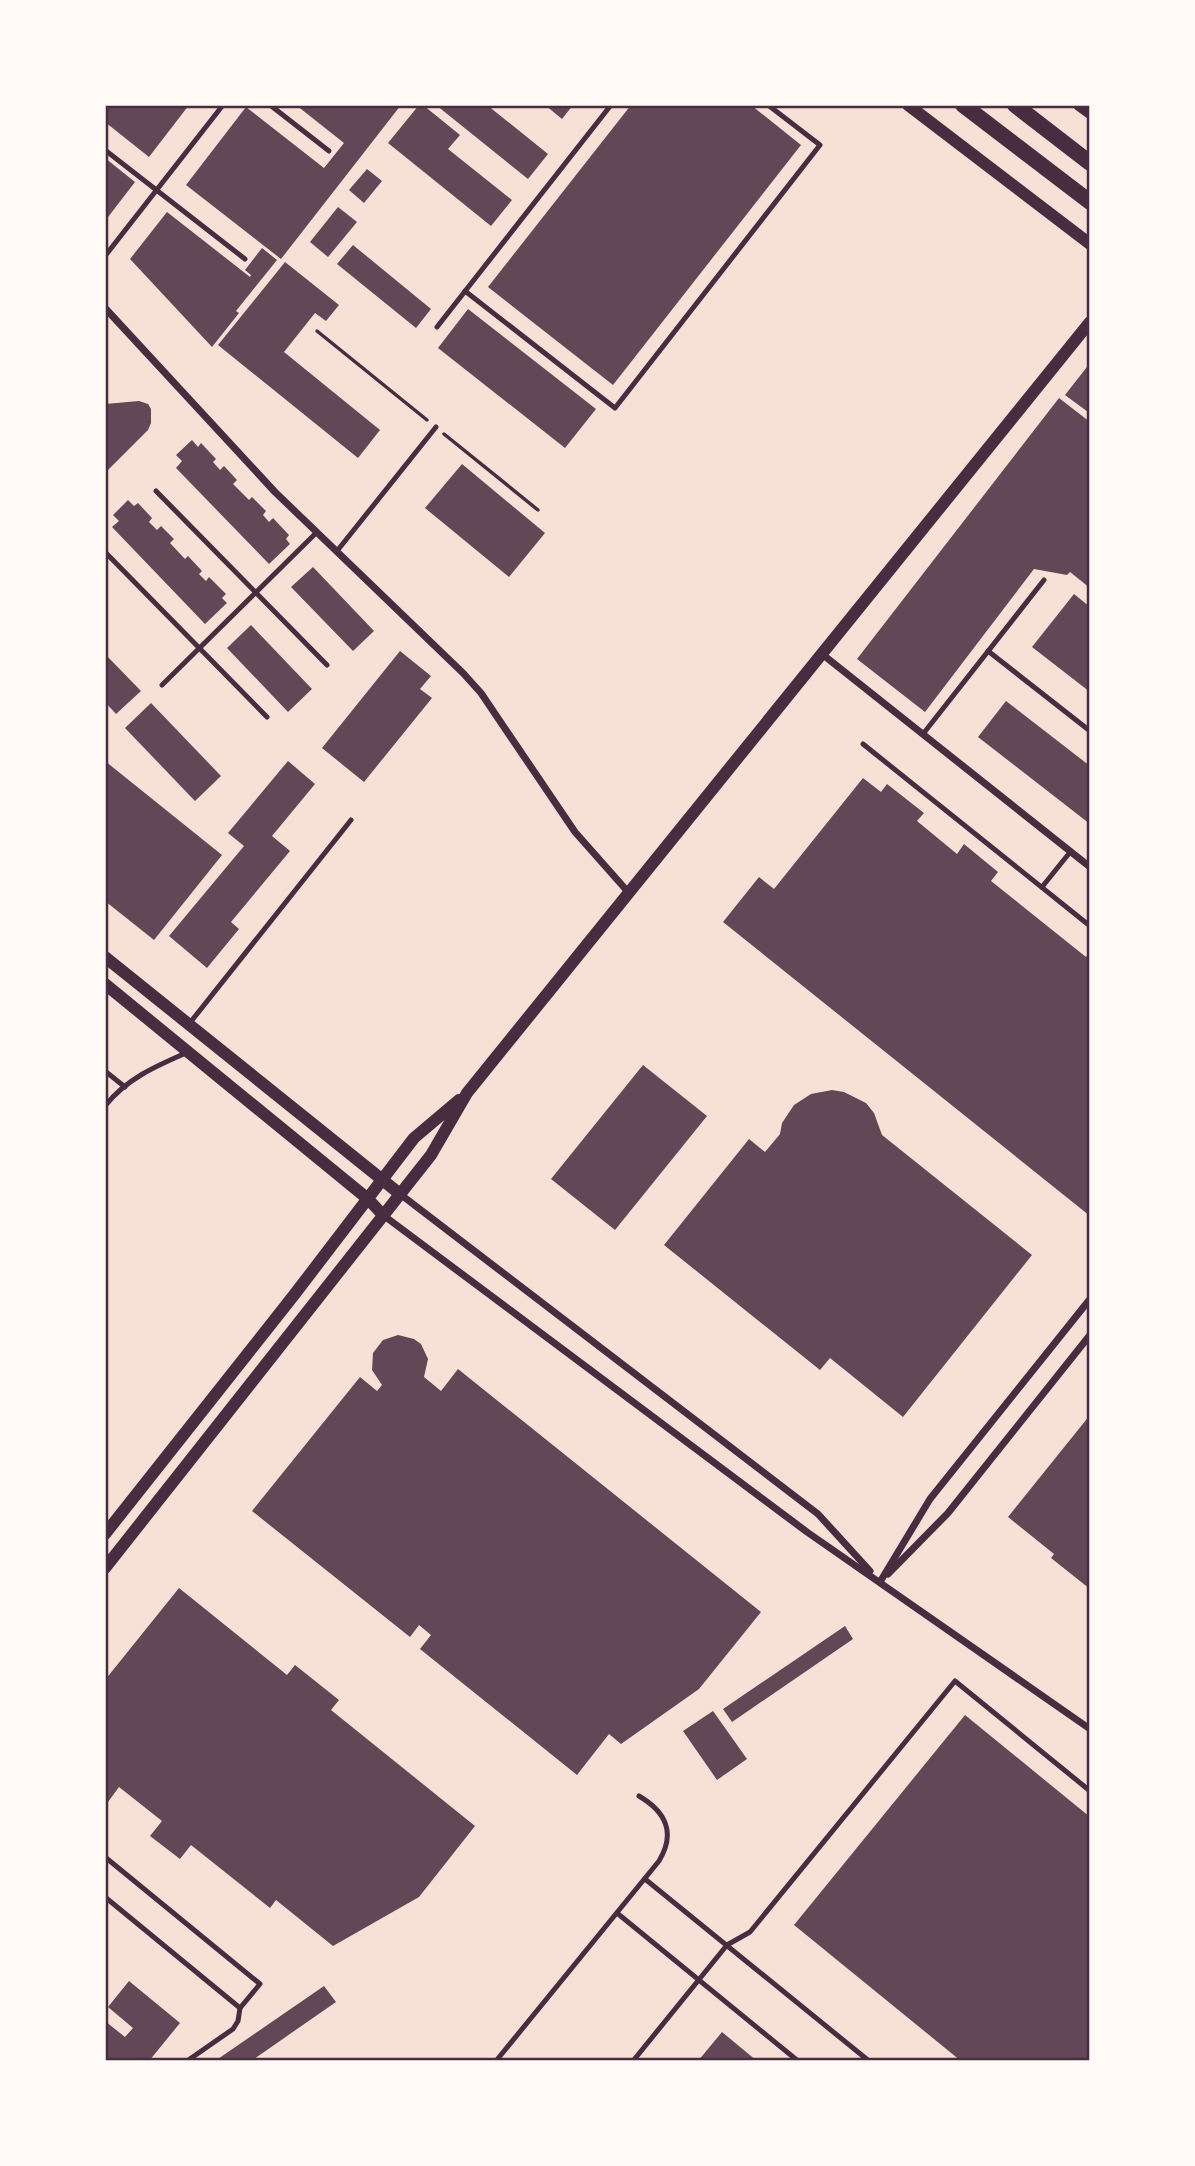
<svg xmlns="http://www.w3.org/2000/svg" width="1195" height="2166" font-family="'Source Sans 3',sans-serif">
<rect width="100%" height="100%" fill="#f7e1d7"/>
<g fill="#644757">
<path d="M105,105H189L149,157L105,122Z"/>
<path d="M296,105H401L281,259L186,185L246,107L324,168L344,143Z"/>
<path d="M419,105H423L460,135L448,149L512,200L491,226L388,143Z"/>
<path d="M436,105H487L548,154L528,179Z"/>
<path d="M545,105H573L562,119Z"/>
<path d="M631,105H751L801,145L613,385L488,287Z"/>
<path d="M105,158L135,182L105,221Z"/>
<path d="M367,169L382,181L364,203L349,190Z"/>
<path d="M338,207L357,222L328,257L310,242Z"/>
<path d="M167,212L250,277L251,275L245,270L262,248L277,260L236,311L239,313L212,347L130,259Z"/>
<path d="M353,245L431,309L416,328L337,264Z"/>
<path d="M285,262L339,305L326,321L315,313L284,352L380,430L358,458L218,345Z"/>
<path d="M468,309L596,409L565,448L438,348Z"/>
<path d="M1090,363V410L1088,412L1065,395Z"/>
<path d="M1059,398L1090,422V588L1070,572L1067,575L1034,569L925,712L857,659Z"/>
<path d="M139,401L148,404L151,409V423L148,430L105,473V404Z"/>
<path d="M192,440L198,447L201,443L216,459L213,462L220,470L224,466L237,480L233,484L249,500L252,497L266,511L263,515L269,522L273,518L289,535L286,539L290,544L269,564L176,468L182,461L176,455Z"/>
<path d="M462,464L545,533L509,577L425,508Z"/>
<path d="M128,500L134,506L138,503L152,518L149,522L157,530L161,526L174,539L170,543L185,559L188,556L202,571L199,574L206,581L209,577L226,594L222,598L227,603L205,624L112,527L119,521L113,515Z"/>
<path d="M313,567L374,631L353,651L291,587Z"/>
<path d="M1074,594L1090,607V692L1032,647Z"/>
<path d="M251,625L312,689L288,712L227,648Z"/>
<path d="M400,651L431,676L420,689L432,698L364,782L322,748Z"/>
<path d="M105,654L141,691L116,714L105,702Z"/>
<path d="M1006,701L1090,766V824L978,737Z"/>
<path d="M151,703L221,776L195,801L125,728Z"/>
<path d="M105,761L222,855L154,940L105,901Z"/>
<path d="M288,761L315,784L272,836L290,851L231,922L239,929L207,968L169,936L244,846L228,833Z"/>
<path d="M863,778L881,792L887,784L924,813L917,821L957,854L964,844L998,872L991,881L1086,957L1090,952V1216L723,922L759,877L774,889Z"/>
<path d="M643,1065L707,1116L615,1230L551,1179Z"/>
<path d="M832,1090L844,1092L866,1103L874,1113L882,1135L1032,1255L903,1417L830,1358L820,1370L664,1245L749,1139L765,1152L780,1134L782,1123L794,1105L811,1094Z"/>
<path d="M398,1335L414,1339L421,1344L428,1359L424,1377L441,1391L458,1369L761,1612L699,1689L621,1744L609,1734L577,1775L420,1649L431,1635L419,1625L410,1637L252,1511L360,1377L377,1391L382,1385L372,1370L373,1353L383,1340Z"/>
<path d="M1090,1415V1589L1051,1558L1054,1554L1008,1517Z"/>
<path d="M179,1588L287,1675L295,1665L339,1700L331,1710L475,1826L419,1897L333,1946L276,1900L270,1908L191,1845L180,1859L150,1836L162,1821L119,1787L108,1802L105,1800V1680Z"/>
<path d="M845,1626L853,1639L732,1722L723,1709Z"/>
<path d="M713,1711L747,1759L717,1780L683,1731Z"/>
<path d="M965,1715L1090,1817V2061H961L794,1925Z"/>
<path d="M129,1981L180,2023L149,2061H105V2021L125,2037L133,2028L108,2007Z"/>
<path d="M324,1986L336,2002L251,2061H215Z"/>
<path d="M722,2032L757,2061H698Z"/>
</g>
<g fill="none" stroke-linecap="round" stroke-linejoin="round">
<g stroke="#4a2c40" stroke-width="3.5">
<path d="M317,331L427,420"/>
<path d="M444,434L538,510"/>
</g>
<g stroke="#4a2c40" stroke-width="5">
<path d="M270,105L329,151"/>
<path d="M105,150L245,259"/>
<path d="M105,256L223,105"/>
<path d="M465,291L615,408L820,145L768,105"/>
<path d="M437,327L611,105"/>
<path d="M156,491L327,665"/>
<path d="M337,551L436,427"/>
<path d="M105,552L267,717"/>
<path d="M988,651L1090,731"/>
<path d="M162,685L317,532"/>
<path d="M923,734L1044,580"/>
<path d="M863,744L1090,926"/>
<path d="M1042,887L1071,851"/>
<path d="M189,1024L351,820"/>
<path d="M105,1071L125,1087"/>
<path d="M105,1106C126,1079 156,1066 186,1053"/>
<path d="M105,1857L260,1984L240,2008L105,1897"/>
<path d="M645,1879L869,2061"/>
<path d="M617,1913L798,2061"/>
<path d="M187,2061L233,2029L238,2021L240,2008"/>
<path d="M496,2061L659,1861C676,1833 666,1812 639,1796"/>
<path d="M633,2061L727,1945L750,1932L955,1681L1090,1791"/>
</g>
<g stroke="#4a2c40" stroke-width="7">
<path d="M105,308L275,492L463,673L481,693L575,832L629,893"/>
<path d="M822,654L1090,867"/>
<path d="M400,1194L818,1514L870,1571"/>
<path d="M383,1215L807,1532L1090,1729"/>
<path d="M888,1574L948,1513L1090,1335"/>
<path d="M880,1582L930,1499L1090,1299"/>
</g>
<g stroke="#4a2c40" stroke-width="12">
<path d="M908,105L1090,244"/>
<path d="M1079,105L1090,113"/>
<path d="M105,957L400,1194"/>
<path d="M105,984L368,1199L383,1215"/>
<path d="M105,1534L294,1295L414,1138L459,1100"/>
<path d="M105,1568L431,1155L467,1093L1090,322"/>
</g>
<g stroke="#4a2c40" stroke-width="16">
<path d="M963,105L1090,202"/>
<path d="M1015,105L1090,163"/>
</g>
</g>
<rect width="1195" height="2166" fill="none" stroke="#fffaf5" stroke-width="214"/>
<rect x="107" y="107" width="981" height="1952" fill="none" stroke="#4a2c40" stroke-width="2.5"/>
</svg>
